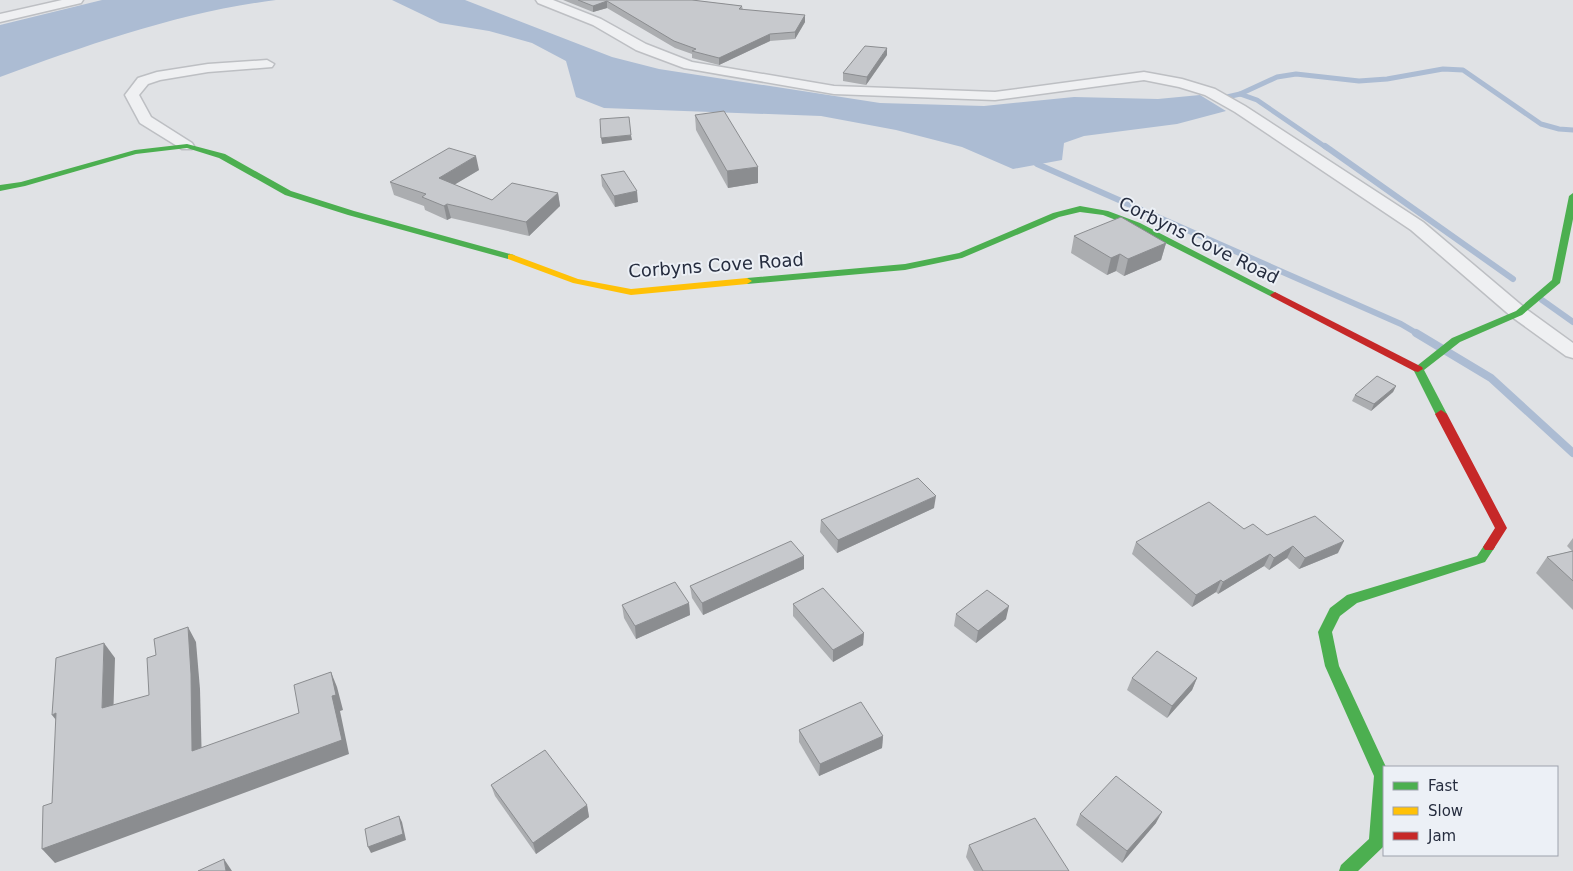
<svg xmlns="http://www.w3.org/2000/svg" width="1573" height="871" font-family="'DejaVu Sans',sans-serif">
<rect width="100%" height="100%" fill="#e0e2e5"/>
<g fill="#acbcd3">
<path d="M102,0H276C181,12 90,44 0,77V25Z"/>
<path d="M392,0H465L612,57L659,69L880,103L984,106L1074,97L1158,99L1200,95L1226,111L1177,124L1084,136L1064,143L1062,160L1013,169L962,147L896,130L821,116L604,108L576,97L566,61L532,43L489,31L440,23Z"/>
</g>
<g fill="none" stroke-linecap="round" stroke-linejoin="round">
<g stroke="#acbcd3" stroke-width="5">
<path d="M1240,94L1277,77L1296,74L1359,81L1387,79L1443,69L1463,70L1541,124L1559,129L1573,130"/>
<path d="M1227,97L1240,94L1257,100L1327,148"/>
</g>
<g stroke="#acbcd3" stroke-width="6">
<path d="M1325,146L1513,279"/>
<path d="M1037,164L1401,324L1418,334"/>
<path d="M1542,300L1573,322"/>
</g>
<path stroke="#acbcd3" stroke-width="8" d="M1416,333L1491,378L1573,453"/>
<defs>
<g id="street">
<path d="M62,0H83L81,3L0,22V14Z"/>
<path d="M536,0H553L601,19L646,44L692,62L834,86L995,92L1144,72L1182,79L1215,89L1245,106L1423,222L1526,309L1573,343V358L1566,356L1512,317L1411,230L1235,112L1205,95L1179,87L1144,80L995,100L834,94L684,68L636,50L593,25L538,3Z"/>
<path d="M267,60L274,64L272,67L208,72L160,80L148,84L139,95L151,117L192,143L194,146L192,149H182L140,123L125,95L138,78L157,72L208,64Z"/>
</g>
</defs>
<use href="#street" stroke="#bdbfc3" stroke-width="3"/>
<use href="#street" fill="#eff0f2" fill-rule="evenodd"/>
<g fill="#4caf50" fill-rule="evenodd">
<path d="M187,144L225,154L291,191L354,211L514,255L516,257L514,259H508L348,215L285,195L219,158L187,148L136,154L25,186L0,191V185L21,182L135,150Z"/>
<path d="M1573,193V219L1560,283L1522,315L1460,342L1424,370L1447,414L1441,418L1437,417L1413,369L1452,338L1516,311L1552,280L1569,196Z"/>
<path d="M1080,206L1108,211L1140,223L1280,295L1275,298L1272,297L1134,227L1103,215L1080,212L1059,217L962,258L905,270L747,284L742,281L747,278L905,264L959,253L1053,213Z"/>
<path d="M1489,542L1493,544L1495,547L1485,562L1357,603L1340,616L1332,632L1339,666L1386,767L1384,844L1383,847L1358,871H1339L1341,865L1369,839L1374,776L1325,666L1318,632L1330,608L1347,595L1477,556L1485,544Z"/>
</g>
<path fill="#ffc107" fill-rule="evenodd" d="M511,254L578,279L631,289L747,278L752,281L747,284L631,295L573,283L508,259V255Z"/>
<g fill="#c62828" fill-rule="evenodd">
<path d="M1275,292L1422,367L1423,369L1418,372L1414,371L1272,297L1270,295Z"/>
<path d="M1441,410L1447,414L1507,528L1493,550H1485L1483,547L1495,528L1435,414Z"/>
</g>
</g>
<g fill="#abadb0">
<path d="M563,0H692L742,6L743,10L805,15V22L795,39L770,41L719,65L692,58V54L675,48L607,8L593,12Z"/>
<path d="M887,55L866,85L843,81V73Z"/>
<path d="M695,115L758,183L728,188L696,130Z"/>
<path d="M479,170L454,185L492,200L558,193L560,206L529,236L451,218L447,220L425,210L424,206L394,195L390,182Z"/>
<path d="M601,175L638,202L615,207L602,186Z"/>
<path d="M1074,236L1166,243L1161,260L1124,276L1116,271L1107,275L1071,253Z"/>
<path d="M1396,386L1393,392L1371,411L1352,401L1355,395Z"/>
<path d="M934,508L837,553L820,532L821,520Z"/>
<path d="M1244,529L1338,553L1299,569L1287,558L1269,570L1264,566L1218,594L1216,592L1192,607L1132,554L1136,542Z"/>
<path d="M1573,538V610L1536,573L1547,557L1572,551L1567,546Z"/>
<path d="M804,569L703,615L692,598L690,586Z"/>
<path d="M689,603L690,615L636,639L624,618L622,605Z"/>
<path d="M793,604L864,633L863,645L833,662L793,616Z"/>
<path d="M956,614L1006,619L976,643L954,626Z"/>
<path d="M1132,678H1197L1192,690L1167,718L1127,690Z"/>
<path d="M799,730L883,736L882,748L819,776L799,742Z"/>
<path d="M491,785L587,805L589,817L536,854L495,796Z"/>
<path d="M1080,814L1156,823L1122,863L1076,825Z"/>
<path d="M969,845L1069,871H974L966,857Z"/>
</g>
<g fill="#8b8d90">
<path d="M607,1V8L593,12V6Z"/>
<path d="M805,15V22L795,39V32Z"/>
<path d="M770,34V41L719,65V58Z"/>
<path d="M887,48V55L866,85L867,77Z"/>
<path d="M631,135L632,140L602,144L601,138Z"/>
<path d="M476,156L479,170L442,192L439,178Z"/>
<path d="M758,167V183L728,188L727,171Z"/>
<path d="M637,191L638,202L615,207L614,196Z"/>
<path d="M558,193L560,206L529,236L526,222Z"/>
<path d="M447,204L451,218L447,220L444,206Z"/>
<path d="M1166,243L1161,260L1124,276L1128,259Z"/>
<path d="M1120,254L1116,271L1107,275L1111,258Z"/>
<path d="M1396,386L1393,392L1371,411L1374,404Z"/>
<path d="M936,496L934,508L837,553L838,540Z"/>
<path d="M1344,541L1338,553L1299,569L1305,558Z"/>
<path d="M1293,546L1287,558L1269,570L1274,558Z"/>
<path d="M1270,554L1264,566L1218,594L1223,582Z"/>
<path d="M804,556V569L703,615L702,603Z"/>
<path d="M1221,580L1216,592L1192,607L1196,595Z"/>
<path d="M689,603L690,615L636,639L635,626Z"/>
<path d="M1009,606L1006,619L976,643L978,631Z"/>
<path d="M188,627L196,642L200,689L202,766L192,751Z"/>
<path d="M864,633L863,645L833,662V650Z"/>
<path d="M104,643L115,658L113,723L102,708Z"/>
<path d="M331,672L337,687L343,710L340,711L349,754L55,863L42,849L332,696Z"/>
<path d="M1197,678L1192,690L1167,718L1172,706Z"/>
<path d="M56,713L63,729L52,715Z"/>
<path d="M883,736L882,748L819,776L820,764Z"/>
<path d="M587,805L589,817L536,854L533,843Z"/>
<path d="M1162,812L1156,823L1122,863L1127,851Z"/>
<path d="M399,816L402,822L406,840L371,853L368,847Z"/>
<path d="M224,859L232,871H226Z"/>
</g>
<g fill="#c7c9cd" stroke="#8b8d90">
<path d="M578,0H692L742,6L739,9L805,15L795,32L770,34L719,58L692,51L696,49L674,41L607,1L593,6Z"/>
<path d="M865,46L887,48L867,77L843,73Z"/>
<path d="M724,111L758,167L727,171L695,115Z"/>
<path d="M629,117L631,135L601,138L600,119Z"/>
<path d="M449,148L476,156L439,178L492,200L512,183L558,193L526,222L447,204L444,206L422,197L426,194L390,182Z"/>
<path d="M624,171L637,191L614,196L601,175Z"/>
<path d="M1121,217L1166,243L1128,259L1120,254L1111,258L1074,236Z"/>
<path d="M1377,376L1396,386L1374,404L1355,395Z"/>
<path d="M918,478L936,496L838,540L821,520Z"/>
<path d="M1209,502L1244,529L1253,524L1267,535L1315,516L1344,541L1305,558L1293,546L1274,558L1270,554L1223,582L1221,580L1196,595L1136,542Z"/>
<path d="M791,541L804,556L702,603L690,586Z"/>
<path d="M1573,551V581L1547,557Z"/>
<path d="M675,582L689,603L635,626L622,605Z"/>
<path d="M823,588L864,633L833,650L793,604Z"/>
<path d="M987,590L1009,606L978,631L956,614Z"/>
<path d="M188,627L191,674L192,751L299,713L294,685L331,672L336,695L332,696L342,740L42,849L43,806L52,803L56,713L52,715L56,658L104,643L102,708L149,695L147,658L156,655L154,639Z"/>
<path d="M1157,651L1197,678L1172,706L1132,678Z"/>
<path d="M861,702L883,736L820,764L799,730Z"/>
<path d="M545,750L587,805L533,843L491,785Z"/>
<path d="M1116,776L1162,812L1127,851L1080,814Z"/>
<path d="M399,816L403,834L368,847L365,829Z"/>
<path d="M1035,818L1069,871H983L969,845Z"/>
<path d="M224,859L226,871H198Z"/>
</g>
<g text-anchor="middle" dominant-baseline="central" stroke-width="4" stroke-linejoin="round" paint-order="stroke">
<g font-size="18" fill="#262d3f" stroke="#ecf0f6">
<text transform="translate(1199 240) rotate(26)">Corbyns Cove Road</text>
<text transform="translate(716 265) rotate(-4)">Corbyns Cove Road</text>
</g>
</g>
<rect x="1383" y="766" width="175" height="90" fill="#ecf0f6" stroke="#9da2ad"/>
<rect x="1393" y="782" width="25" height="8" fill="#4caf50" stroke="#9da2ad"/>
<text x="1428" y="791" font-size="15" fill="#262d3f">Fast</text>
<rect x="1393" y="807" width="25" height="8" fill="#ffc107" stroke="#9da2ad"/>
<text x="1428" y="816" font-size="15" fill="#262d3f">Slow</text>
<rect x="1393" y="832" width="25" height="8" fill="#c62828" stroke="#9da2ad"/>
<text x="1428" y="841" font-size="15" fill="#262d3f">Jam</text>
</svg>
